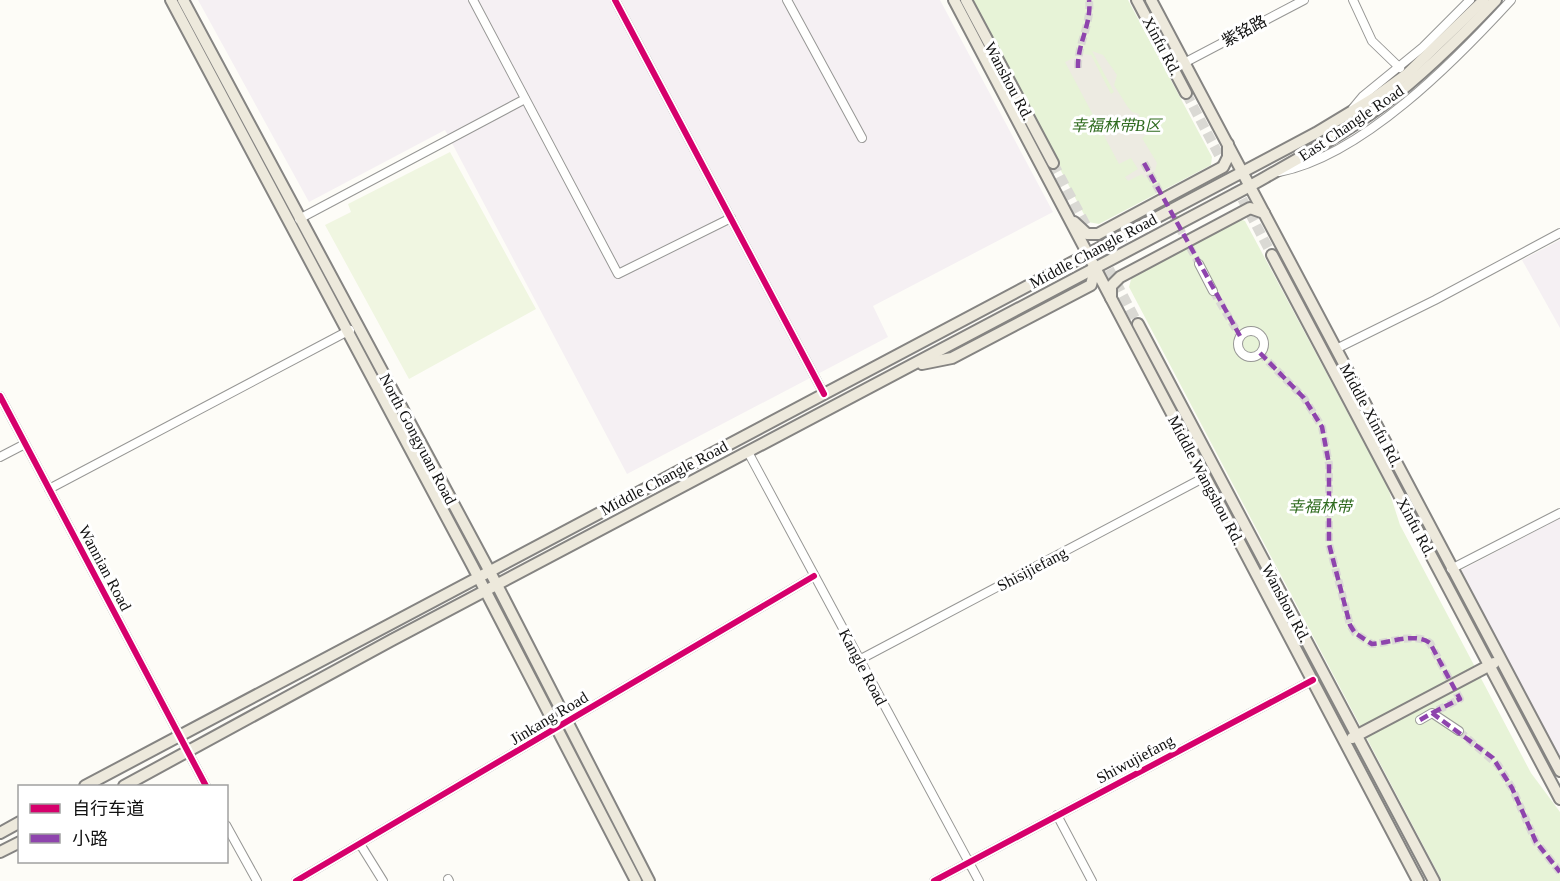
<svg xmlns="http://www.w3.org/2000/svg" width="1560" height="881" font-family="'Times New Roman','Noto Sans SC',serif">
<rect width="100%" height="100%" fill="#fdfcf7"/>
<g fill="#f5f0f3">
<path d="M198,0H940L1053,212L873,306L888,337L627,474L445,130L309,202Z"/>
<path d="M1560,240V328L1522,260Z"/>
<path d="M1560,518V761L1458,572Z"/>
</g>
<g fill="#e7f3d7">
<path d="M971,0H1128L1212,157L1211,165L1099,224L1088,222Z"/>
<path d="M1239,219L1245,221L1388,488L1400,525L1531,773L1560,812V881H1442L1129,287L1132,276Z"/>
</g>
<path fill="#f0f6e1" d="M450,152L536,309L409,379L325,225L351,212L348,204Z"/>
<path fill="#edebe2" d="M1092,51L1103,55L1117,75L1114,85L1127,106L1132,112L1139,114V124L1146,128L1148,133L1142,138L1157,163L1155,171L1145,178L1142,174L1128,181L1125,177L1138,169L1131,158L1119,164L1065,62L1082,54L1091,55L1111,94L1114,92Z"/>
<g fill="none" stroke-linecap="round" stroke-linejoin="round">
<g stroke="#dad9d4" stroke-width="8" stroke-dasharray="8 4" stroke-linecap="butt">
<path d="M1078,68C1077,44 1092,24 1089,0"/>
<path d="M1144,163L1199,264"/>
<path d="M1213,291L1240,336"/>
<path d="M1260,353L1304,398L1322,427L1329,464V544L1350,625L1355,633L1372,644C1390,643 1415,632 1430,643L1460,699L1432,713"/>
<path d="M1459,731L1498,765L1512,788L1536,842L1560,872"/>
</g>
<g stroke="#dad9d4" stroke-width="10" stroke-dasharray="10 5" stroke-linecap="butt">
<path d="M1186,93L1272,255"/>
<path d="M1053,163L1138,324"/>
</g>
<defs>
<g id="minor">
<path d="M473,0L618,274L731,218"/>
<path d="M615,0L824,394"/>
<path d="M787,0L862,138"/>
<path d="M1353,0L1372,41L1400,68"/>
<path d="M1184,63L1304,0"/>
<path d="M1353,108L1363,96L1423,47L1470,0"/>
<path d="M1279,172C1362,156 1455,61 1511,0"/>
<path d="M299,219L525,99"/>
<path d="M1199,264L1213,291"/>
<circle cx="1251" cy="344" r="13"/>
<path d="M1336,349L1435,300L1560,233"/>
<path d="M0,396L206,786"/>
<path d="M748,452L979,881"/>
<path d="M0,457L25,444"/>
<path d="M49,489L350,330"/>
<path d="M1451,569L1560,513"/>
<path d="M859,660L1205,477"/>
<path d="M1420,720L1432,713L1459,731"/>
<path d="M1057,815L1092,881"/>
<path d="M226,825L257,881"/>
<path d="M360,844L383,881"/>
<path d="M448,879L449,881"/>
<path d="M296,881L814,576"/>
<path d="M934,881L1313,680"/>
</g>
<g id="major">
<path d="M171,0L472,565L636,881"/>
<path d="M183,0L497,585L649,881"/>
<path d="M954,0L1418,881"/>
<path d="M966,0L1053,163"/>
<path d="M1137,0L1186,93"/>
<path d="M1151,0L1560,771"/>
<path d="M1074,222L1087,234H1098L1223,167L1228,157V144"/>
<path d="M1272,255L1560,799"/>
<path d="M1111,298V286L1120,277L1250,208L1264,213"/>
<path d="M1138,324L1434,881"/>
<path d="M922,364L952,358L1091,285L1095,269"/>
<path d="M1352,738L1494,663"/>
<path d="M85,786L1316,133L1374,98L1407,74L1484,0"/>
<path d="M124,786L392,640L1250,186C1296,160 1342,135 1384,104C1425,73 1461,37 1496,0"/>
<path d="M0,833L20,822"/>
<path d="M0,852L20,842"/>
</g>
</defs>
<use href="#minor" stroke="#979795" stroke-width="10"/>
<use href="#major" stroke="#858482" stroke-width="14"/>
<use href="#minor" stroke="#fffffe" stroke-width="8"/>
<use href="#major" stroke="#ede9dc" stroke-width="10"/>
<g stroke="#8e44ad" stroke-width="4.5" stroke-dasharray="9 4.5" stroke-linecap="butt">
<path d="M1078,68C1077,44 1092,24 1089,0"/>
<path d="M1144,163L1240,336"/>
<path d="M1260,353L1304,398L1322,427L1329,464V544L1350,625L1355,633L1372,644C1390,643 1415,632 1430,643L1460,699L1432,713"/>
<path d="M1420,720L1432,713L1493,758L1512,788L1536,842L1560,872"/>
</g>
<defs>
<g id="cycleway">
<path d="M615,0L824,394"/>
<path d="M0,396L206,786"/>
<path d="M296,881L814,576"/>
<path d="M934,881L1313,680"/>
</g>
</defs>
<use href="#cycleway" stroke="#fff" stroke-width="10"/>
<use href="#cycleway" stroke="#d6006c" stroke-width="6"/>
</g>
<g text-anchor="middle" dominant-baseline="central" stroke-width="6" stroke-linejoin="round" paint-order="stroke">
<g font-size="16" fill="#111" stroke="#fff">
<text transform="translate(1244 31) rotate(-28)">紫铭路</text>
<text transform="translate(1162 46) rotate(62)">Xinfu Rd.</text>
<text transform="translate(1009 81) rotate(62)">Wanshou Rd.</text>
<text transform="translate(1351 123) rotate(-34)">East Changle Road</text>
<text transform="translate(1093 251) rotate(-28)">Middle Changle Road</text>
<text transform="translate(1371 415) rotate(62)">Middle Xinfu Rd.</text>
<text transform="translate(418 439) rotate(62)">North Gongyuan Road</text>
<text transform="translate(664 478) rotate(-28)">Middle Changle Road</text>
<text transform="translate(1206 480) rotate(62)">Middle Wangshou Rd.</text>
<text transform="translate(1416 527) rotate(62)">Xinfu Rd.</text>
<text transform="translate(105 568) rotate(62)">Wannian Road</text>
<text transform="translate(1032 569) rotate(-28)">Shisijiefang</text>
<text transform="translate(1286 603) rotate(62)">Wanshou Rd.</text>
<text transform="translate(863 667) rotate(62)">Kangle Road</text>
<text transform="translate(549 718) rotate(-31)">Jinkang Road</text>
<text transform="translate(1135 759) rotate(-28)">Shiwujiefang</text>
</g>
<g font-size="16" font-style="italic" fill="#2f6b1f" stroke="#fff">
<text x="1116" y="125">幸福林带B区</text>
<text x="1320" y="506">幸福林带</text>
</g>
</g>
<rect x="18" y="785" width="210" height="78" fill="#ffffff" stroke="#a0a0a0" stroke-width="1.5"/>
<rect x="30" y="804" width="30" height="9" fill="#d6006c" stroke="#a0a0a0" stroke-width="1.5"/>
<text x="72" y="815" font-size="18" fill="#111111">自行车道</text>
<rect x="30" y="834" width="30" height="9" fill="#8e44ad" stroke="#a0a0a0" stroke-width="1.5"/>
<text x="72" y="845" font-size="18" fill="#111111">小路</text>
</svg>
